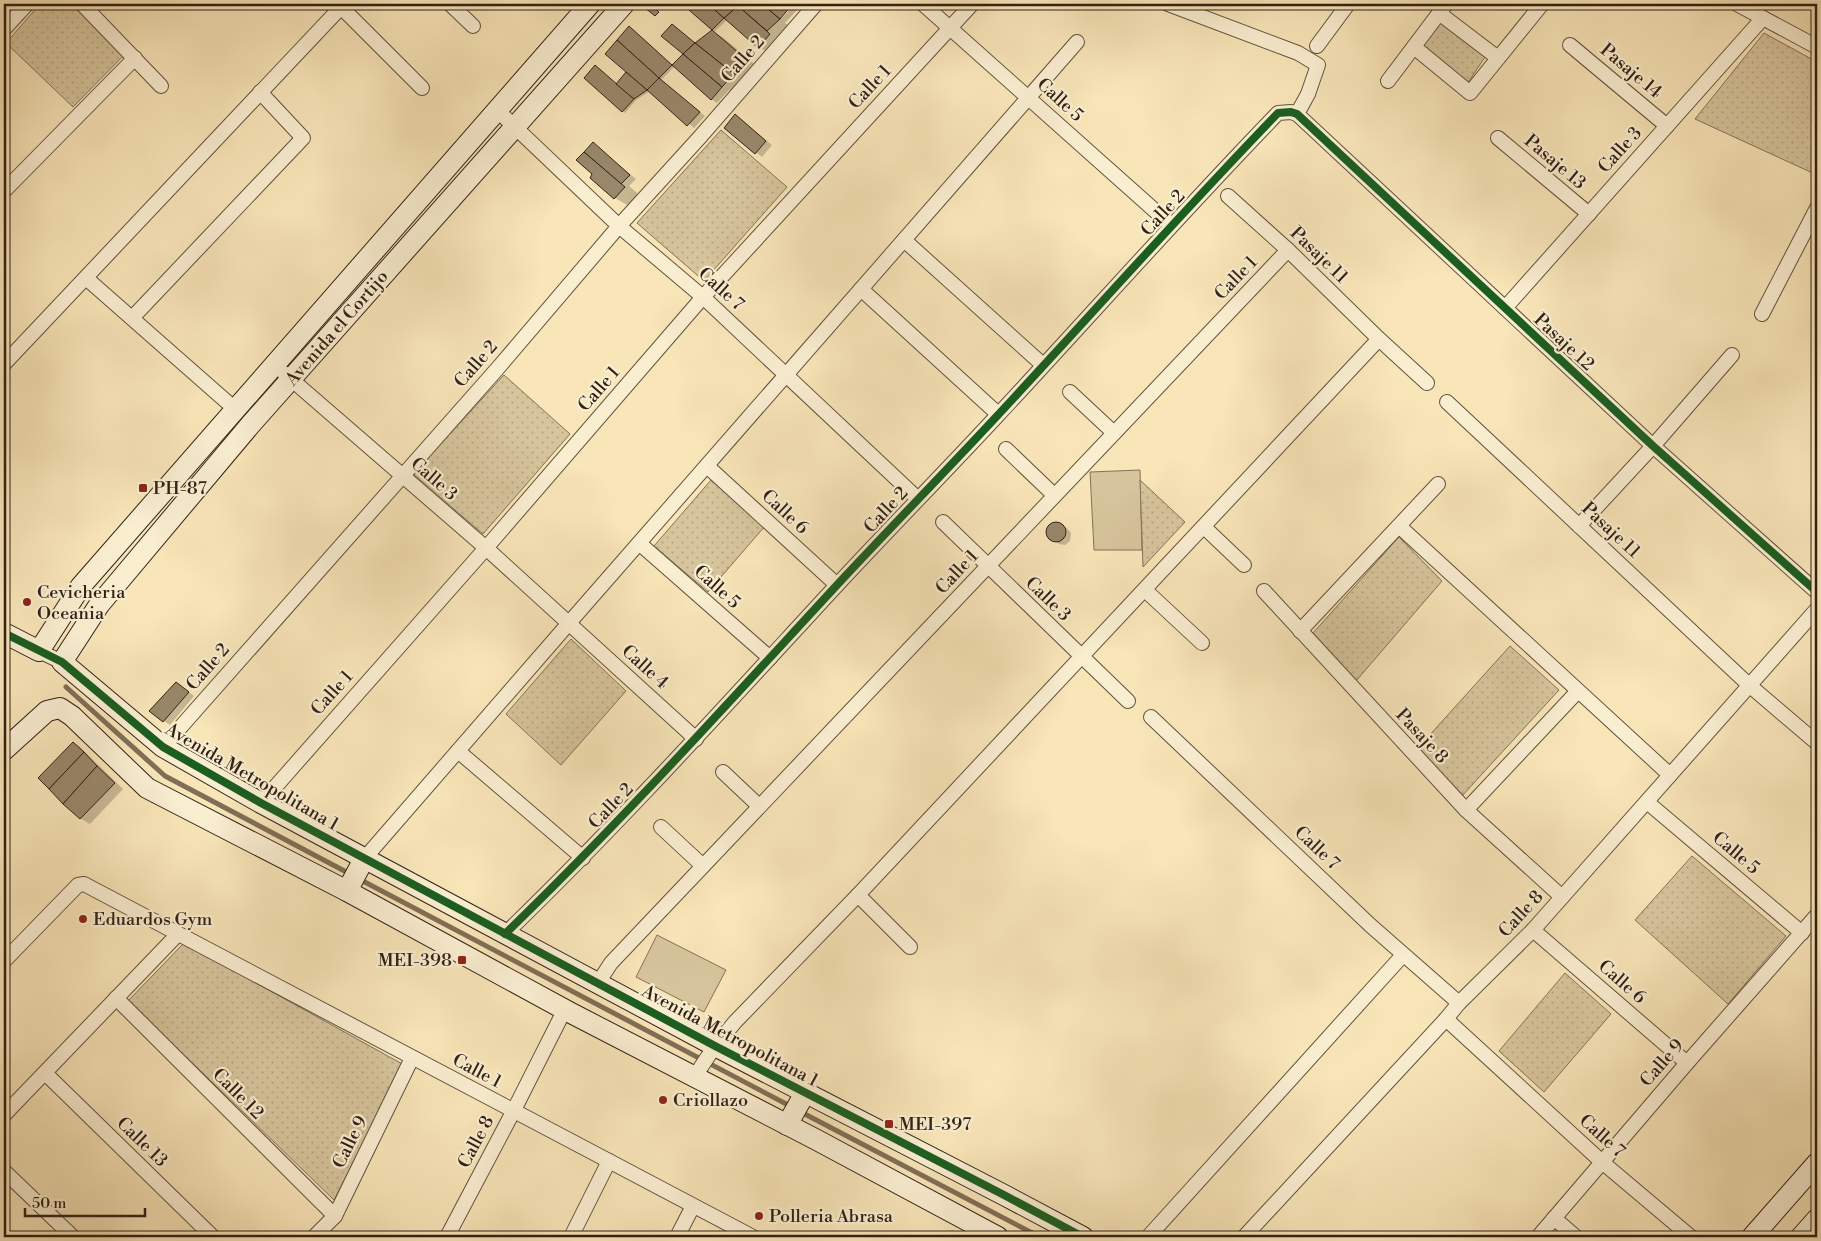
<svg xmlns="http://www.w3.org/2000/svg" width="1821" height="1241" font-family="'Libre Bodoni',serif">
<defs>
<pattern id="park-dots" width="8" height="8" patternUnits="userSpaceOnUse" patternTransform="scale(1.25)"><rect width="8" height="8" fill="#d6c49c"/><path d="M2 2h.1M6 6h.1" fill="none" stroke="#b8a886" stroke-width="1.8" stroke-linecap="round"/></pattern>
</defs>
<rect width="100%" height="100%" fill="#f8e5b8"/>
<filter id="stains"><feTurbulence type="fractalNoise" baseFrequency=".004" numOctaves="4"/><feColorMatrix values="0 0 0 0 .2 0 0 0 0 .09 0 0 0 0 .02 0 0 0 .5 -.17"/></filter>
<radialGradient id="worn" r=".72"><stop offset=".6" stop-color="#630" stop-opacity="0"/><stop offset="1" stop-color="#630" stop-opacity=".3"/></radialGradient>
<g fill="#d6c49c" stroke="#847258">
<path d="M1140,470L1142,550H1094L1090,472Z"/>
<path d="M657,935L726,970L704,1012L636,977Z"/>
</g>
<g fill="url(#park-dots)" stroke="#847258">
<path d="M40,4H75L124,55L73,107L6,43Z"/>
<path d="M1439,21L1485,57L1467,84L1420,46Z"/>
<path d="M1764,33L1817,62V175L1695,119Z"/>
<path d="M721,130L787,187L704,281L637,223Z"/>
<path d="M504,375L570,434L483,534L413,474Z"/>
<path d="M711,480L765,526L708,592L654,546Z"/>
<path d="M1140,480L1185,522L1143,567Z"/>
<path d="M1399,537L1442,581L1356,681L1313,633Z"/>
<path d="M571,639L626,691L561,765L506,714Z"/>
<path d="M1510,646L1559,690L1462,796L1418,748Z"/>
<path d="M1692,856L1786,936L1728,1004L1635,920Z"/>
<path d="M184,943L404,1065L334,1200L128,1001Z"/>
<path d="M1565,973L1611,1014L1544,1092L1499,1051Z"/>
</g>
<g fill="#0003">
<path d="M684,4H792L778,18H782L795,4H824L826,5L814,18L798,9L785,23L788,25L776,38L779,40L768,52L758,47L727,20L714,32L725,39L759,68L736,94L729,90L717,103L711,99L675,66L661,80L705,116L694,128L650,91L636,100L625,113L623,111L617,85L628,72L632,29L673,66L685,53L714,30Z"/>
<path d="M736,116L772,145L762,157L726,128Z"/>
<path d="M594,144L636,179L629,186L644,199L634,209L615,198L594,174Z"/>
<path d="M1055,523L1067,528L1071,533L1070,541L1065,545L1059,544L1048,536V528Z"/>
<path d="M176,683L194,696L170,725L164,721Z"/>
<path d="M74,743L80,747L123,789L90,824L80,818Z"/>
</g>
<g fill="none" stroke-linecap="round" stroke-linejoin="round">
<g stroke="#806e56" stroke-width="5">
<path d="M66,687L165,776L352,875"/>
<path d="M359,879L792,1107"/>
<path d="M799,1111L1040,1237"/>
</g>
</g>
<g fill="#98876a" stroke="#312115">
<path d="M649,4L659,12L655,16L645,8Z"/>
<path d="M682,4H708L724,18L712,30Z"/>
<path d="M708,4H735L738,6L724,18Z"/>
<path d="M741,4H762L780,19L767,31L738,6Z"/>
<path d="M762,4H789L791,6L780,19Z"/>
<path d="M738,6L770,34L758,48L724,18Z"/>
<path d="M672,24L695,43L683,54L661,36Z"/>
<path d="M629,26L672,65L659,78L617,40Z"/>
<path d="M712,30L747,60L734,74L695,43Z"/>
<path d="M617,40L659,78L647,90L605,54Z"/>
<path d="M695,43L734,74L722,87L683,54Z"/>
<path d="M683,54L722,87L711,100L672,65Z"/>
<path d="M595,65L634,99L622,112L584,78Z"/>
<path d="M626,72L647,90L634,99L616,84Z"/>
<path d="M659,78L700,112L687,126L647,90Z"/>
<path d="M735,114L766,141L755,154L724,128Z"/>
<path d="M593,142L630,175L621,184L584,152Z"/>
<path d="M584,152L625,187L614,199L590,178L592,174L576,160Z"/>
<circle cx="1056" cy="532" r="10"/>
<path d="M176,682L189,692L163,722L149,711Z"/>
<path d="M73,742L84,752L49,789L38,778Z"/>
<path d="M84,752L97,766L63,804L49,789Z"/>
<path d="M97,766L115,783L80,819L63,804Z"/>
</g>
<g fill="none" stroke-linecap="round" stroke-linejoin="round">
<defs>
<g id="street">
<path d="M82,4L161,86"/>
<path d="M450,4L473,26"/>
<path d="M923,4L1171,225"/>
<path d="M1168,4L1298,53L1318,65L1308,94L1297,114"/>
<path d="M1737,4L1817,47"/>
<path d="M341,7L422,88"/>
<path d="M1439,13L1498,58"/>
<path d="M4,29L27,4"/>
<path d="M1570,45L1667,126"/>
<path d="M1317,46L1348,4"/>
<path d="M1414,47L1470,93L1542,4"/>
<path d="M1388,81L1446,4"/>
<path d="M497,110L619,226L703,297L917,498"/>
<path d="M1498,138L1589,214"/>
<path d="M4,191L135,58"/>
<path d="M1228,196L1288,250L1379,339L1427,383"/>
<path d="M904,240L1043,365"/>
<path d="M86,278L235,409"/>
<path d="M861,289L998,414"/>
<path d="M1505,308L1763,18"/>
<path d="M1762,314L1817,208"/>
<path d="M132,318L303,138L260,92"/>
<path d="M4,364L344,4"/>
<path d="M284,373L486,548L696,739"/>
<path d="M1070,392L1114,433"/>
<path d="M1447,402L1749,685L1817,743"/>
<path d="M1006,449L1054,495"/>
<path d="M707,466L837,585"/>
<path d="M943,522L1128,701"/>
<path d="M1399,526L1670,775"/>
<path d="M1579,526L1653,446L1732,355"/>
<path d="M1204,527L1244,565"/>
<path d="M639,543L770,658"/>
<path d="M1145,590L1202,643"/>
<path d="M1264,591L1466,810L1562,897"/>
<path d="M1300,631L1438,484"/>
<path d="M39,651L62,662"/>
<path d="M1151,717L1370,925L1459,1003"/>
<path d="M163,747L498,368L619,226L700,137L816,4"/>
<path d="M458,751L583,858"/>
<path d="M723,772L759,806"/>
<path d="M1647,802L1802,933"/>
<path d="M261,803L486,548L703,297L972,4"/>
<path d="M1466,810L1578,691"/>
<path d="M661,827L703,866"/>
<path d="M364,859L569,623L1077,42"/>
<path d="M858,895L910,947"/>
<path d="M1533,930L1687,1063"/>
<path d="M505,934C621,822 728,703 837,585C890,528 944,473 997,416C1091,315 1182,212 1278,113L1291,112L1297,114L1653,446L1817,592"/>
<path d="M4,961L78,885L84,884L753,1237"/>
<path d="M598,983L611,963L1288,250"/>
<path d="M116,998L335,1216"/>
<path d="M1446,1019L1602,1162L1691,1237"/>
<path d="M45,1073L213,1237"/>
<path d="M695,1076L715,1046L735,1022L858,895L1379,339"/>
<path d="M4,1115L178,934"/>
<path d="M4,1171L73,1237"/>
<path d="M1554,1218L1576,1237"/>
<path d="M314,1237L335,1216L412,1058"/>
<path d="M447,1237L513,1112L565,1009"/>
<path d="M571,1237L609,1161"/>
<path d="M677,1237L693,1206"/>
<path d="M1148,1237L1403,955"/>
<path d="M1244,1237L1446,1019L1459,1003L1533,930L1817,609"/>
<path d="M1538,1237L1687,1063L1817,915"/>
</g>
<g id="secondary">
<path d="M624,4L251,424L99,605L62,662L163,747L261,803L715,1046L1004,1195L1083,1237"/>
<path d="M4,633L39,651L81,586L590,4"/>
<path d="M4,750L47,711L60,708L72,716L147,788L347,891L571,1013L815,1139L998,1237"/>
<path d="M347,891L364,859"/>
<path d="M787,1125L805,1093"/>
<path d="M1752,1237L1817,1163"/>
<path d="M1801,1237L1817,1219"/>
</g>
</defs>
<use href="#street" stroke="#63523e" stroke-width="16"/>
<use href="#secondary" stroke="#312115" stroke-width="22"/>
<use href="#street" stroke="#faeed1" stroke-width="14"/>
<use href="#secondary" stroke="#faeed1" stroke-width="20"/>
<defs>
<g id="cycleway">
<path d="M4,633L62,662L163,747L261,803L715,1046L1004,1195L1083,1237"/>
<path d="M505,934C621,822 728,703 837,585C890,528 944,473 997,416C1091,315 1182,212 1278,113L1291,112L1297,114L1653,446L1817,592"/>
</g>
</defs>
<use href="#cycleway" stroke="#faeed1" stroke-width="11"/>
<use href="#cycleway" stroke="#1b5e20" stroke-width="8"/>
</g>
<g fill="#8f2418" stroke="#faeed1" stroke-width="2">
<rect x="138" y="483" width="10" height="10" rx="2.5"/>
<circle cx="27" cy="602" r="5"/>
<circle cx="83" cy="919" r="5"/>
<rect x="457" y="955" width="10" height="10" rx="2.5"/>
<circle cx="663" cy="1100" r="5"/>
<rect x="884" y="1119" width="10" height="10" rx="2.5"/>
<circle cx="759" cy="1216" r="5"/>
</g>
<g text-anchor="middle" dominant-baseline="central" stroke-width="4.5" stroke-linejoin="round" paint-order="stroke">
<g font-size="18" fill="#312115" stroke="#faeed1">
<text transform="translate(743 59) rotate(-49)">Calle 2</text>
<text transform="translate(1631 71) rotate(40)">Pasaje 14</text>
<text transform="translate(870 87) rotate(-47)">Calle 1</text>
<text transform="translate(1060 100) rotate(42)">Calle 5</text>
<text transform="translate(1620 150) rotate(-48)">Calle 3</text>
<text transform="translate(1555 162) rotate(40)">Pasaje 13</text>
<text transform="translate(1163 213) rotate(-47)">Calle 2</text>
<text transform="translate(1319 255) rotate(44)">Pasaje 11</text>
<text transform="translate(1236 278) rotate(-46)">Calle 1</text>
<text transform="translate(721 289) rotate(42)">Calle 7</text>
<text transform="translate(337 328) rotate(-49)">Avenida el Cortijo</text>
<text transform="translate(1564 342) rotate(43)">Pasaje 12</text>
<text transform="translate(476 364) rotate(-49)">Calle 2</text>
<text transform="translate(599 389) rotate(-49)">Calle 1</text>
<text transform="translate(434 479) rotate(41)">Calle 3</text>
<text transform="translate(886 510) rotate(-47)">Calle 2</text>
<text transform="translate(785 512) rotate(43)">Calle 6</text>
<text transform="translate(1611 530) rotate(43)">Pasaje 11</text>
<text transform="translate(957 572) rotate(-47)">Calle 1</text>
<text transform="translate(717 587) rotate(42)">Calle 5</text>
<text transform="translate(1048 599) rotate(44)">Calle 3</text>
<text transform="translate(208 667) rotate(-49)">Calle 2</text>
<text transform="translate(645 667) rotate(42)">Calle 4</text>
<text transform="translate(332 693) rotate(-48)">Calle 1</text>
<text transform="translate(1422 736) rotate(47)">Pasaje 8</text>
<text transform="translate(252 777) rotate(30)">Avenida Metropolitana 1</text>
<text transform="translate(611 806) rotate(-46)">Calle 2</text>
<text transform="translate(1317 848) rotate(43)">Calle 7</text>
<text transform="translate(1736 853) rotate(40)">Calle 5</text>
<text transform="translate(1521 914) rotate(-47)">Calle 8</text>
<text transform="translate(1622 982) rotate(41)">Calle 6</text>
<text transform="translate(730 1036) rotate(28)">Avenida Metropolitana 1</text>
<text transform="translate(1662 1063) rotate(-49)">Calle 9</text>
<text transform="translate(477 1071) rotate(28)">Calle 1</text>
<text transform="translate(238 1094) rotate(45)">Calle 12</text>
<text transform="translate(1602 1136) rotate(42)">Calle 7</text>
<text transform="translate(142 1142) rotate(44)">Calle 13</text>
<text transform="translate(350 1142) rotate(-64)">Calle 9</text>
<text transform="translate(476 1142) rotate(-62)">Calle 8</text>
</g>
<g font-size="18" fill="#312115" stroke="#faeed1" text-anchor="start">
<text x="153" y="488">PH-87</text>
<text x="37" y="592">Cevicheria<tspan x="37" dy="21">Oceania</tspan></text>
<text x="93" y="919">Eduardos Gym</text>
<text x="452" y="960" text-anchor="end">MEI-398</text>
<text x="673" y="1100">Criollazo</text>
<text x="899" y="1124">MEI-397</text>
<text x="769" y="1216">Polleria Abrasa</text>
</g>
</g>
<rect width="1821" height="1241" fill="none" stroke="#f8e5b8" stroke-width="20"/>
<rect x="5" y="5" width="1811" height="1231" fill="none" stroke="#312115" stroke-width="2.5"/>
<rect x="10" y="10" width="1801" height="1221" fill="none" stroke="#312115"/>
<path d="M25 1208v8h120v-8" fill="none" stroke="#312115" stroke-width="2.5"/>
<text x="32" y="1208" font-size="15" fill="#312115" stroke="#faeed1" stroke-width="4" paint-order="stroke">50 m</text>
<rect width="100%" height="100%" filter="url(#stains)"/>
<rect width="100%" height="100%" fill="url(#worn)"/>
</svg>
